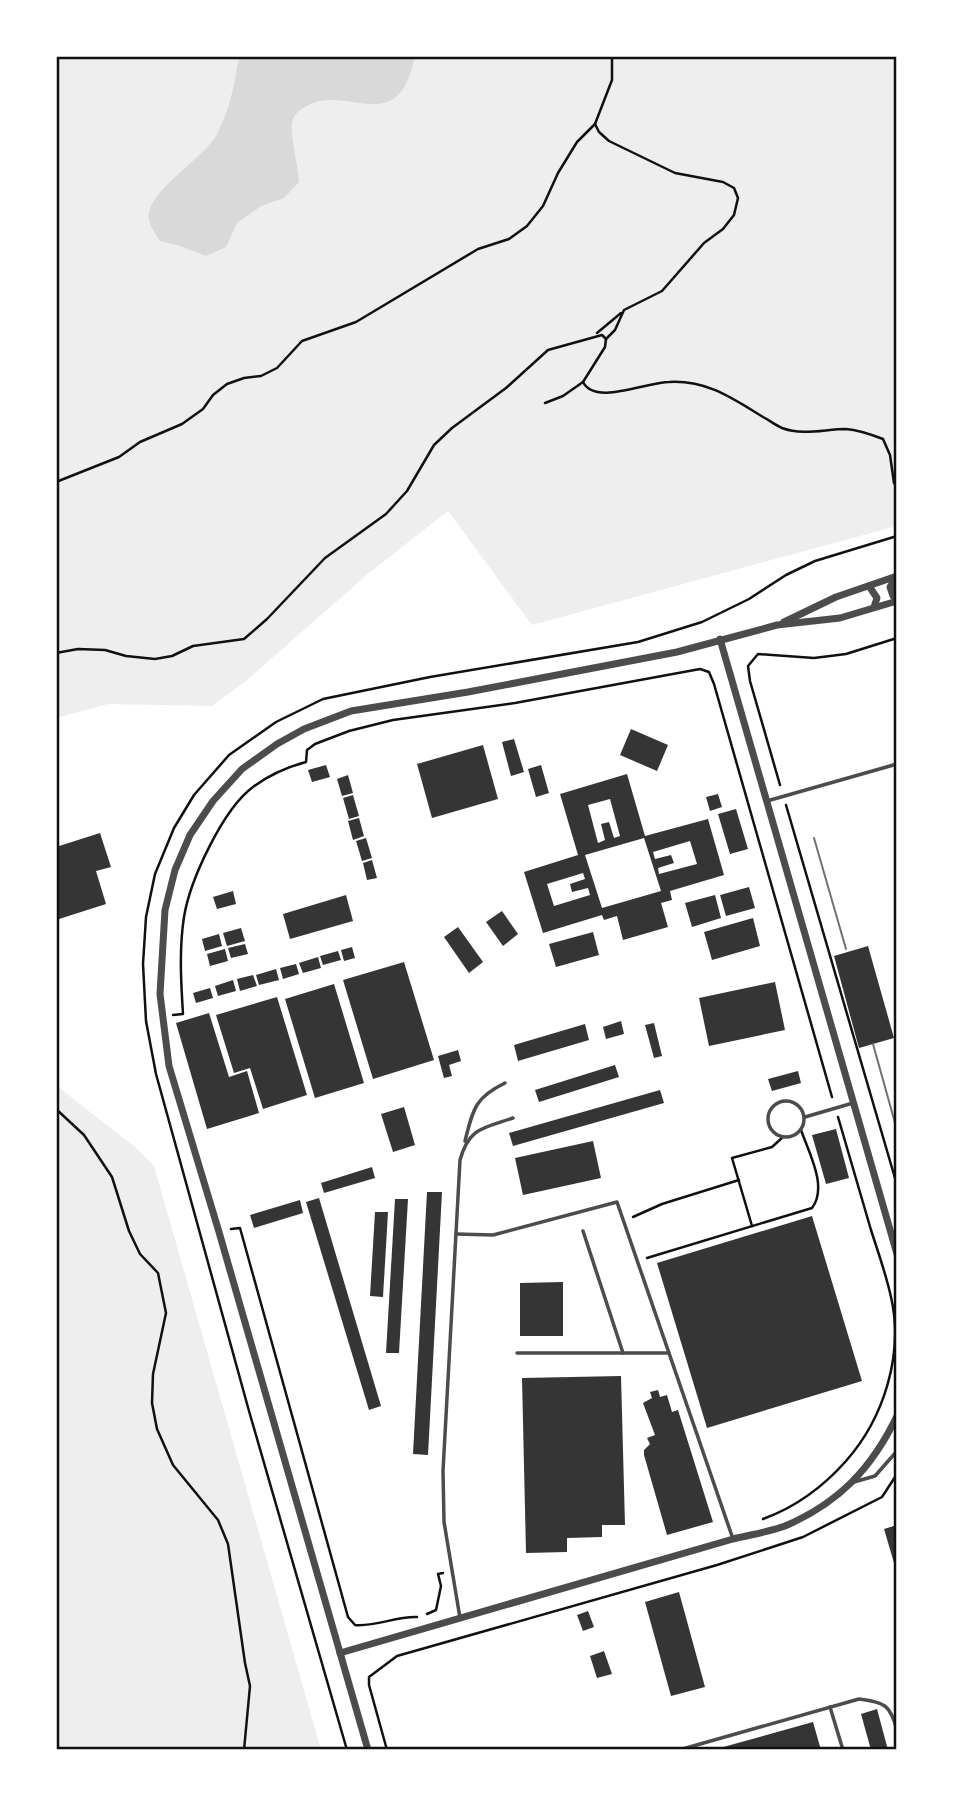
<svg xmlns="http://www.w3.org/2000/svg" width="953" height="1806" font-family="'Varela Round',sans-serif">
<rect width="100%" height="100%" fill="#fff"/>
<g fill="#eee">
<path d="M56,56H897V526L532,625L448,511L369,573L247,680L212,706L108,704L56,718Z"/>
<path d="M56,1082L57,1086L136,1148L154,1166L321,1750H56Z"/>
</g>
<path fill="#d9d9d9" d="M239,56H415C398,142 347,81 305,107C299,110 293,115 292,123C290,135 298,166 299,182L284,198L261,206L237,223L226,247L206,256L180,246L160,241C154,232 147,223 149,212C154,187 205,157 217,134C230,110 235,82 239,56Z"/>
<g fill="#353535" fill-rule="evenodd">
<path d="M631,729L668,745L657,771L620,755Z"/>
<path d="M514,739L524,772L511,776L502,742Z"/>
<path d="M483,745L498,799L432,818L417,764Z"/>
<path d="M326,765L330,777L312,782L308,770Z"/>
<path d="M541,765L549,793L536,797L528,769Z"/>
<path d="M627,774L645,836L708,819L724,875L670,891L672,900L661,903L668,927L623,940L617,916L604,920L602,915L543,933L524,872L578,855L560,794ZM610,799L620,836L614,838L609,822L601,824L605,840L598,843L588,805ZM644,838L661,891L602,908L585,855ZM690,841L697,864L659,874L658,868L674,863L671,855L655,859L653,852ZM583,873L585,879L570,884L572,892L588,888L590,895L554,906L547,884Z"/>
<path d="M348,775L353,793L342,796L337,779Z"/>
<path d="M718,794L722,807L710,811L706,797Z"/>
<path d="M353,795L359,816L349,819L343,798Z"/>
<path d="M736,809L748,849L730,854L718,814Z"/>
<path d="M359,818L364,836L353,840L348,821Z"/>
<path d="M100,833L111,867L96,871L106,904L56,920V847Z"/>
<path d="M366,838L372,858L362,861L356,841Z"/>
<path d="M372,860L377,878L367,880L363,863Z"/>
<path d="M749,887L755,908L726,916L720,895Z"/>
<path d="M233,891L236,904L217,909L213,897Z"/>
<path d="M346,895L353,921L290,939L283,914Z"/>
<path d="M715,895L721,918L692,927L685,903Z"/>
<path d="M502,911L518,934L503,946L486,922Z"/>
<path d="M753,918L760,946L712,960L704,932Z"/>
<path d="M458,927L483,962L469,973L444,937Z"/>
<path d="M241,928L245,941L227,946L223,933Z"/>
<path d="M593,932L599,955L556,967L549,944Z"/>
<path d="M219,934L222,946L205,951L202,939Z"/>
<path d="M245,944L248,954L231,958L228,948Z"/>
<path d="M868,946L894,1038L859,1048L834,956Z"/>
<path d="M352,947L355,958L344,961L341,950Z"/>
<path d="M225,949L228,961L210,966L207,954Z"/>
<path d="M338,951L341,960L323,965L320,956Z"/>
<path d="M318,957L321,968L303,973L299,963Z"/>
<path d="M404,962L434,1060L373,1079L343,980Z"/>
<path d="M296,964L299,974L283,979L280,968Z"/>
<path d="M276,969L279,980L259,985L256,975Z"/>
<path d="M253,975L257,986L240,991L237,979Z"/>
<path d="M233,980L236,991L218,996L215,986Z"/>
<path d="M775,982L785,1030L709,1046L699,998Z"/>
<path d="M334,984L364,1083L315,1098L285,999Z"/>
<path d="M210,988L213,998L196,1003L193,993Z"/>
<path d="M277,997L307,1095L263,1109L250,1068L234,1073L216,1015Z"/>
<path d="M209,1013L229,1077L247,1071L259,1113L207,1129L176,1023Z"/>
<path d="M621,1021L624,1034L606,1039L603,1027Z"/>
<path d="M654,1023L662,1056L654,1058L645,1025Z"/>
<path d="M585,1024L589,1040L518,1061L514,1045Z"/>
<path d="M458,1050L461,1061L449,1065L452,1076L444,1078L438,1056Z"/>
<path d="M615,1065L619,1077L539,1102L535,1090Z"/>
<path d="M798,1071L801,1083L772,1091L768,1079Z"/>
<path d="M660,1090L664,1103L513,1146L509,1133Z"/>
<path d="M404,1107L415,1145L393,1152L381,1114Z"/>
<path d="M836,1129L849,1178L826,1184L812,1135Z"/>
<path d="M593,1141L601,1178L523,1195L515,1158Z"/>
<path d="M372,1167L375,1178L324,1193L321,1183Z"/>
<path d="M427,1192H442L428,1455L413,1454Z"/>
<path d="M319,1198L381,1406L369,1410L306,1202Z"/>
<path d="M395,1199H408L399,1353H386Z"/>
<path d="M300,1200L303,1213L254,1228L250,1215Z"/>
<path d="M375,1212H388L383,1297L370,1296Z"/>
<path d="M812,1216L862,1381L707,1428L657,1263Z"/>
<path d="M563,1282V1336H520V1283Z"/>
<path d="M621,1376L625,1525H602V1537L567,1538V1552L526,1553L522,1378Z"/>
<path d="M658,1390L660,1397L667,1395L672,1412L678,1410L713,1522L667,1535L644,1455V1450L650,1444L647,1438L655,1435L643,1403L652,1398L650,1392Z"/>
<path d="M897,1525V1562L894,1563L884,1529Z"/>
<path d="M679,1592L705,1687L671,1696L645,1602Z"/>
<path d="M588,1611L594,1627L583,1631L577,1615Z"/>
<path d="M604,1651L612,1674L597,1678L590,1656Z"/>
<path d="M877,1709L888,1750H871L861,1714Z"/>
<path d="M813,1722L821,1750H716V1749Z"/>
</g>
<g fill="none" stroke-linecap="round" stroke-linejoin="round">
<g stroke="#111" stroke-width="2.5">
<path d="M612,56V80L595,124L599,132L609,141L675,173L723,182L734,188L738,198L734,215L723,229L704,243L662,291L624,310L615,330L606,339L605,347L583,382C595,406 646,382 669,382C707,380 732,398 763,417C769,420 775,425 782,428C803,436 825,429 846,429C859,430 870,434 883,439L890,455L894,483L897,487"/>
<path d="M597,333L621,313"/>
<path d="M545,403L563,396L583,382"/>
<path d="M56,482L119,457L140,442L182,424L203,409L213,395L227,384L244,378L261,376L277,368L302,341L356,322L478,249L509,239L527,226L543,206L558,173L577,142L595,124"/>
<path d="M56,653L78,649L105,650L126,656L155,659L172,656L193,646L244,639L267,619L325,558L386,514L407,491L434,445L452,428L506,388L548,350L602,335L606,339"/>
<path d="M780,785L750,681L748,666L758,654L814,658L846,654L897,638"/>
<path d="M786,805L897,1185"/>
<path d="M173,1015L183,1014C181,982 179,949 184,917C190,880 223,809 253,787C269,775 287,767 306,762L307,750L315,744L349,731L393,720L515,703L700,669L709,672L714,684L832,1097"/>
<path d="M56,1109L84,1135L112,1177L129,1231L140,1254L158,1273L166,1313L153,1374L152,1403L157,1429L173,1465L218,1520L228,1544L245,1663L250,1686L244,1750"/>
<path d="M633,1217L662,1204L739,1180"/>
<path d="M752,1226L732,1158L772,1147L783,1137"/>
<path d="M231,1229L240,1228L348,1617L355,1625C376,1627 396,1616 417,1617"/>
<path d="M647,1258L812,1208C828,1187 809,1153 801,1130"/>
<path d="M763,1519C796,1507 823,1487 846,1461C884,1418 904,1354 891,1297C886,1274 878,1252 871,1230C860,1193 849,1155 838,1117"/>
<path d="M427,1614L436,1610L441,1586L438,1574L443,1573"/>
<path d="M347,1750L249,1411L156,1074L146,1021L143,964L146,917L155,874L174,828L194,795L229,755L276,722L323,699L430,677L638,642L702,622L749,599L786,575L815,561L897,536"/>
<path d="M387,1750L369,1685V1677L397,1656L717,1565L803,1537L882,1497L897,1474"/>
</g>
<g stroke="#4c4c4c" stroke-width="3.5">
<path d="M767,801L897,764"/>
<circle cx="786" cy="1119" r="18"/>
<path d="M805,1117L853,1103"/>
<path d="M465,1141C473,1110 474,1098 505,1083"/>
<path d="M583,1231L623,1353"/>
<path d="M456,1234L493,1235L617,1202L733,1539"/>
<path d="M517,1353H669"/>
<path d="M854,1482L875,1476L897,1451"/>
<path d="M460,1618L444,1522L443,1471L460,1160C469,1127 484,1128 513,1118"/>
<path d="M830,1707L843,1750"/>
<path d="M679,1750L859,1699C885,1703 890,1704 897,1730"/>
</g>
<g stroke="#4c4c4c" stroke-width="7">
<path d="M896,577L890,587L893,596L897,599"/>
<path d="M869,586L877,598L874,607"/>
<path d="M784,622L836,597L897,576"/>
<path d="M720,639L897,1254"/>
<path d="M340,1653L733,1539C749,1535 769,1532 785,1526C839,1503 872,1468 897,1416"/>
<path d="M368,1750L219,1232L169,1066L160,994L165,910L175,870L190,835L213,801L242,769L277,744L304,729L351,711L468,692L677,652L777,625L840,618L897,601"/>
</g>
<g stroke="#707070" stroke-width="2">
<path d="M814,838L846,949"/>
<path d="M873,1044L897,1130"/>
</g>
</g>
<rect width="953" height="1806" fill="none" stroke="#ffffff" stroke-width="116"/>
<rect x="58" y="58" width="837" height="1690" fill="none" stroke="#111" stroke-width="2.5"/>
</svg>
